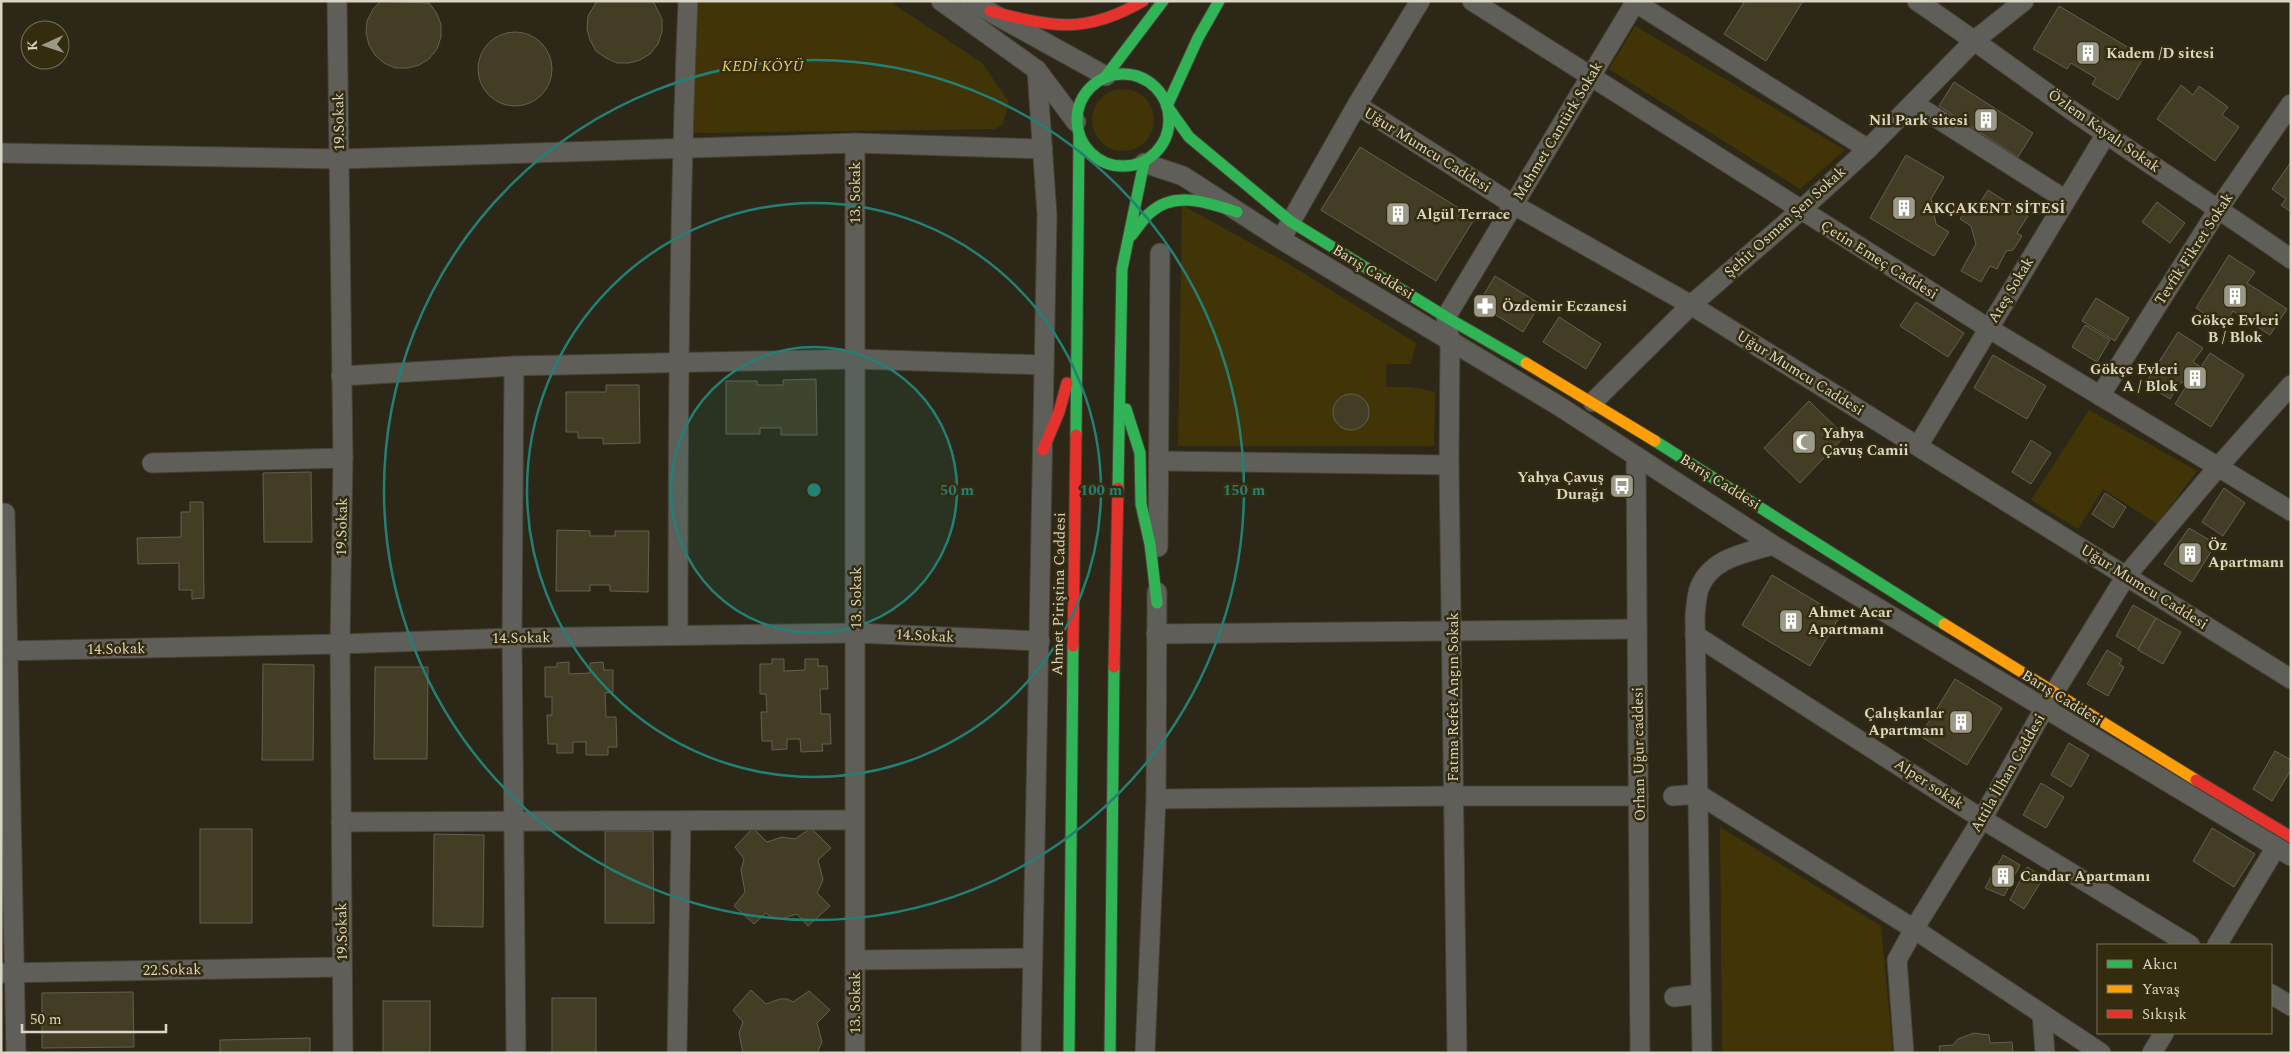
<svg xmlns="http://www.w3.org/2000/svg" width="2292" height="1054" font-family="Spectral,serif">
<rect width="100%" height="100%" fill="#2c2717"/>
<g fill="#413507">
<path d="M695,1H889L982,63L1009,102L1003,124L994,129L690,133Z"/>
<path d="M1635,26L1845,150L1800,189L1609,69Z"/>
<circle cx="1123" cy="120" r="31"/>
<path d="M1182,205L1287,263L1416,343L1411,364H1386V387H1411L1435,392L1434,446H1178Z"/>
<path d="M2089,410L2197,471L2157,524L2103,489L2078,529L2031,500Z"/>
<path d="M1720,827L1881,926L1893,1053H1722Z"/>
</g>
<g fill="#433d26" stroke="#646052">
<path d="M381,1L429,3L436,12L441,24V37L437,49L429,59L419,65L408,68H395L384,63L375,55L369,45L366,33L367,21L373,9Z"/>
<path d="M597,1H653L662,19V32L658,44L650,54L640,60L629,63H617L606,58L596,51L590,40L587,29L588,16Z"/>
<path d="M1745,1H1803L1766,61L1724,34Z"/>
<path d="M2059,6L2144,57L2118,100L2092,84L2096,78L2071,63L2067,69L2033,49Z"/>
<circle cx="515" cy="69" r="37"/>
<path d="M1954,82L2033,133L2018,157L1939,106Z"/>
<path d="M2181,85L2193,95L2199,86L2228,107L2222,115L2239,127L2215,161L2157,119Z"/>
<path d="M1360,147L1475,218L1436,281L1321,210Z"/>
<path d="M1906,155L1944,177L1931,199L1936,224L1949,232L1934,256L1870,218Z"/>
<path d="M2291,162V212L2281,205L2286,199L2272,189Z"/>
<path d="M1988,190L2028,216L2017,233L2022,236L2013,250L2006,251L1997,269L1990,266L1981,282L1961,271L1976,244L1971,226L1960,219L1969,205L1976,209Z"/>
<path d="M2157,202L2185,223L2170,243L2142,222Z"/>
<path d="M2229,255L2255,272L2247,283L2287,309L2270,335L2233,311L2224,326L2196,308Z"/>
<path d="M1495,276L1540,304L1523,332L1478,304Z"/>
<path d="M2096,298L2129,318L2115,341L2082,321Z"/>
<path d="M1916,302L1964,333L1948,357L1900,326Z"/>
<path d="M1559,317L1601,344L1586,369L1543,342Z"/>
<path d="M2085,325L2110,340L2097,362L2072,347Z"/>
<path d="M2178,332L2203,348L2193,362L2201,367L2210,353L2244,375L2211,427L2175,404L2187,385L2181,382L2170,399L2145,384Z"/>
<path d="M1993,355L2046,386L2027,419L1974,388Z"/>
<path d="M816,379L817,435H781V428H760V434H726V381H757V385H783V380Z"/>
<path d="M606,385H639L640,443L603,444V438H578V432H566V392H606Z"/>
<circle cx="1351" cy="412" r="18"/>
<path d="M1809,401L1845,436L1800,483L1764,448Z"/>
<path d="M2031,440L2051,453L2031,484L2012,472Z"/>
<path d="M311,472L312,542H264L263,473Z"/>
<path d="M2224,488L2245,503L2223,536L2202,522Z"/>
<path d="M2105,493L2126,507L2113,528L2092,514Z"/>
<path d="M190,502H203L204,598L192,599V590H179V563L138,564L137,538L181,537V512H190Z"/>
<path d="M2189,528L2216,544L2192,582L2164,564Z"/>
<path d="M557,530L590,531V536H615V531H649L648,592L610,591V585H590V591H556Z"/>
<path d="M1772,575L1840,616L1810,666L1742,625Z"/>
<path d="M2133,605L2156,618L2138,649L2116,636Z"/>
<path d="M2156,618L2181,632L2163,664L2138,650Z"/>
<path d="M2107,650L2122,659L2119,664L2124,667L2108,696L2087,684Z"/>
<path d="M772,659H784V671L805,670V659H818V666H827L828,689H820L821,714H830L831,744H822L823,751L801,752L800,739H787V749L772,750V741H762L761,712H767L766,694H760V664H772Z"/>
<path d="M569,662V674L590,673V663L603,662L604,670H613V692L605,693L606,717H616L617,747H608V755H586V742H573V753H557V744H548L547,715H552V697H545V667H557V663Z"/>
<path d="M263,664L314,665L313,760H262Z"/>
<path d="M375,667H428L427,759H374Z"/>
<path d="M1955,679L2002,708L1967,765L1920,736Z"/>
<path d="M2069,743L2089,755L2071,787L2051,775Z"/>
<path d="M2275,751L2291,760V770L2272,801L2253,789Z"/>
<path d="M2041,783L2064,797L2046,828L2023,815Z"/>
<path d="M753,828L767,842L782,837L795,839L811,828L831,848L818,860L823,880L817,893L830,906L808,926L797,914L781,919L773,918L766,913L754,924L734,906L745,892L741,870L744,859L735,847Z"/>
<path d="M2212,828L2255,854L2234,887L2193,861Z"/>
<rect x="200" y="829" width="52" height="94"/>
<path d="M605,831H653L654,923H605Z"/>
<path d="M434,834L484,835L483,927L433,926Z"/>
<path d="M2003,855L2020,865L2004,896L1985,888Z"/>
<path d="M2027,867L2044,877L2024,909L2010,900Z"/>
<path d="M751,990L766,1004L780,999H787L793,1002L809,991L830,1010L817,1023L822,1042L817,1053H743L739,1033L743,1022L733,1010Z"/>
<path d="M133,992L134,1047L42,1048V993Z"/>
<rect x="552" y="998" width="44" height="55"/>
<rect x="383" y="1001" width="47" height="52"/>
<path d="M1974,1033L1989,1035L1990,1043L2012,1042L2013,1053H1940L1939,1046L1953,1045L1958,1039Z"/>
<path d="M310,1038V1053H220V1040Z"/>
</g>
<g fill="none" stroke-linecap="round" stroke-linejoin="round">
<defs>
<g id="street">
<path d="M337,1L343,458L340,644L343,1053"/>
<path d="M941,1L1037,70L1076,122"/>
<path d="M970,1L1106,76"/>
<path d="M1472,1L1988,328L2291,511"/>
<path d="M1633,1L1868,149"/>
<path d="M1917,1C1981,44 2042,91 2106,134C2167,176 2230,216 2291,259"/>
<path d="M1913,103L2066,200"/>
<path d="M1357,105L1514,205L1691,305L2291,679"/>
<path d="M855,143V1053"/>
<path d="M1,153L340,159L855,143L1043,149"/>
<path d="M1144,163L1183,176L1282,240L1559,406L1773,545L2291,856"/>
<path d="M1285,232L1357,105L1420,1"/>
<path d="M514,366L512,638L516,1053"/>
<path d="M341,376L514,366L855,359L1044,365"/>
<path d="M2100,396L2219,208L2291,104"/>
<path d="M1593,402L1691,305L1801,210L1868,149L1975,40L2024,1"/>
<path d="M1918,446L2106,134"/>
<path d="M1636,456L1640,1053"/>
<path d="M1160,461L1449,465"/>
<path d="M152,463L343,458"/>
<path d="M5,513L16,1053"/>
<path d="M1158,547L1160,253"/>
<path d="M1156,634L1637,629"/>
<path d="M678,635C678,424 679,212 688,1"/>
<path d="M1695,635L1982,819L2190,945"/>
<path d="M1,651L340,644L512,638L856,633L1040,641"/>
<path d="M1673,796L1698,794L1914,929L2101,1053"/>
<path d="M1156,799L1454,796H1639"/>
<path d="M341,822L854,820"/>
<path d="M2217,945L2276,847"/>
<path d="M855,960L1032,958"/>
<path d="M1,973L342,967"/>
<path d="M2271,994L2291,1006"/>
<path d="M1674,997L1701,994"/>
<path d="M2042,1014L2045,1053"/>
<path d="M677,1053L681,822"/>
<path d="M1031,1053L1047,215L1037,70"/>
<path d="M1145,1053L1156,799L1157,592"/>
<path d="M1457,1053L1449,465L1450,341L1446,317L1636,1"/>
<path d="M1702,1053L1695,616C1696,608 1696,598 1699,589C1710,558 1745,553 1773,545"/>
<path d="M1904,1053L1897,960L1914,929L1982,819L2044,709L2126,576L2218,467L2291,385"/>
<path d="M2152,1053L2164,1033"/>
</g>
<g id="fast">
<circle cx="1123" cy="120" r="46"/>
<path d="M1106,76L1163,1"/>
<path d="M1167,106L1189,137L1290,221L1446,317L1526,363"/>
<path d="M1167,106L1198,38L1219,1"/>
<path d="M1131,236C1138,228 1143,218 1151,212C1175,190 1210,203 1237,212"/>
<path d="M1126,409L1140,453L1141,504L1150,544L1157,603"/>
<path d="M1076,435L1079,136"/>
<path d="M1655,441L1944,624"/>
<path d="M1118,488L1122,269L1144,163"/>
<path d="M1069,1053L1073,646"/>
<path d="M1110,1053L1114,667"/>
</g>
<g id="slow">
<path d="M1526,363L1655,441"/>
<path d="M1944,624L2196,780"/>
</g>
<g id="jam">
<path d="M990,11C1052,27 1085,35 1143,1"/>
<path d="M1043,450L1059,412L1067,383"/>
<path d="M1073,646L1076,435"/>
<path d="M1114,667L1118,488"/>
<path d="M2196,780L2291,837"/>
</g>
</defs>
<use href="#street" stroke="#464235" stroke-width="21"/>
<use href="#fast" stroke="#464235" stroke-width="13"/>
<use href="#slow" stroke="#464235" stroke-width="13"/>
<use href="#jam" stroke="#464235" stroke-width="13"/>
<use href="#street" stroke="#605e58" stroke-width="19"/>
<use href="#fast" stroke="#30b455" stroke-width="11"/>
<use href="#slow" stroke="#ff9f0a" stroke-width="11"/>
<use href="#jam" stroke="#e5322d" stroke-width="11"/>
</g>
<circle cx="814" cy="490" r="143" fill="#238077" fill-opacity=".12"/>
<g fill="none" stroke="#238077" stroke-width="2.5">
<circle cx="814" cy="490" r="143"/>
<circle cx="814" cy="490" r="287"/>
<circle cx="814" cy="490" r="430"/>
</g>
<defs>
<symbol id="building-square" viewBox="-11 -11 22 22"><rect x="-9" y="-9" width="18" height="18" rx="4" fill="#9d9988" stroke="#342c0f"/><path d="M-4-6H4V6H1V3H-1V6H-4ZM-2.5-4.3h1.7v1.8h-1.7ZM.8-4.3h1.7v1.8H.8ZM-2.5-1h1.7V.8h-1.7ZM.8-1h1.7V.8H.8Z" fill="#fff"/></symbol>
<symbol id="pharmacy-square" viewBox="-11 -11 22 22"><rect x="-9" y="-9" width="18" height="18" rx="4" fill="#9d9988" stroke="#342c0f"/><path d="M-2-6h4v4h4v4h-4v4h-4v-4h-4v-4h4Z" fill="#fff"/></symbol>
<symbol id="mosque-square" viewBox="-11 -11 22 22"><rect x="-9" y="-9" width="18" height="18" rx="4" fill="#9d9988" stroke="#342c0f"/><path d="M3.5-4.9A6 6 0 1 0 3.5 4.9A5 5 0 1 1 3.5-4.9Z" fill="#fff"/></symbol>
<symbol id="bus-square" viewBox="-11 -11 22 22"><rect x="-9" y="-9" width="18" height="18" rx="4" fill="#9d9988" stroke="#342c0f"/><path d="M-5-6H5V4H4V6H2V4H-2V6H-4V4H-5ZM-3.5-4V0h7V-4ZM-3.5 1.2v1.5H-2V1.2ZM2 1.2v1.5H3.5V1.2Z" fill="#fff"/></symbol>
</defs>
<g fill-rule="evenodd">
<use href="#building-square" x="2074" y="39" width="28" height="28"/>
<use href="#building-square" x="1972" y="106" width="28" height="28"/>
<use href="#building-square" x="1890" y="194" width="28" height="28"/>
<use href="#building-square" x="1384" y="200" width="28" height="28"/>
<use href="#building-square" x="2221" y="282" width="28" height="28"/>
<use href="#pharmacy-square" x="1471" y="292" width="28" height="28"/>
<use href="#building-square" x="2181" y="364" width="28" height="28"/>
<use href="#mosque-square" x="1790" y="428" width="28" height="28"/>
<use href="#bus-square" x="1608" y="472" width="28" height="28"/>
<use href="#building-square" x="2176" y="540" width="28" height="28"/>
<use href="#building-square" x="1777" y="607" width="28" height="28"/>
<use href="#building-square" x="1947" y="708" width="28" height="28"/>
<use href="#building-square" x="1989" y="862" width="28" height="28"/>
</g>
<g text-anchor="middle" dominant-baseline="central" stroke-width="5" stroke-linejoin="round" paint-order="stroke">
<g font-size="15" font-weight="bold" fill="#dad6c5" stroke="#342c0f" text-anchor="start">
<text x="2106" y="53">Kadem /D sitesi</text>
<text x="1968" y="120" text-anchor="end">Nil Park sitesi</text>
<text x="1922" y="208">AKÇAKENT SİTESİ</text>
<text x="1416" y="214">Algül Terrace</text>
<text x="1502" y="306">Özdemir Eczanesi</text>
<text x="2235" y="320" text-anchor="middle">Gökçe Evleri<tspan x="2235" dy="17">B / Blok</tspan></text>
<text x="2178" y="369" text-anchor="end">Gökçe Evleri<tspan x="2178" dy="17">A / Blok</tspan></text>
<text x="1822" y="433">Yahya<tspan x="1822" dy="17">Çavuş Camii</tspan></text>
<text x="1604" y="477" text-anchor="end">Yahya Çavuş<tspan x="1604" dy="17">Durağı</tspan></text>
<text x="2208" y="545">Öz<tspan x="2208" dy="17">Apartmanı</tspan></text>
<text x="1808" y="612">Ahmet Acar<tspan x="1808" dy="17">Apartmanı</tspan></text>
<text x="1944" y="713" text-anchor="end">Çalışkanlar<tspan x="1944" dy="17">Apartmanı</tspan></text>
<text x="2020" y="876">Candar Apartmanı</text>
</g>
<g font-size="15" font-style="italic" fill="#ecd16d" stroke="#342c0f">
<text x="763" y="66">KEDİ KÖYÜ</text>
</g>
<g font-size="15" fill="#dad6c5" stroke="#342c0f">
<text transform="translate(339 122) rotate(-91)">19.Sokak</text>
<text transform="translate(1558 131) rotate(-59)">Mehmet Cantürk Sokak</text>
<text transform="translate(2104 131) rotate(35)">Özlem Kayalı Sokak</text>
<text transform="translate(1427 150) rotate(32)">Uğur Mumcu Caddesi</text>
<text transform="translate(855 193) rotate(-90)">13. Sokak</text>
<text transform="translate(1785 222) rotate(-42)">Şehit Osman Şen Sokak</text>
<text transform="translate(2194 249) rotate(-57)">Tevfik Fikret Sokak</text>
<text transform="translate(1879 260) rotate(32)">Çetin Emeç Caddesi</text>
<text transform="translate(1373 272) rotate(31)">Barış Caddesi</text>
<text transform="translate(2011 290) rotate(-59)">Ateş Sokak</text>
<text transform="translate(1800 373) rotate(32)">Uğur Mumcu Caddesi</text>
<text transform="translate(1720 482) rotate(32)">Barış Caddesi</text>
<text transform="translate(342 527) rotate(-89)">19.Sokak</text>
<text transform="translate(2144 587) rotate(32)">Uğur Mumcu Caddesi</text>
<text transform="translate(1059 594) rotate(-89)">Ahmet Piriştina Caddesi</text>
<text transform="translate(856 598) rotate(-90)">13. Sokak</text>
<text transform="translate(925 636) rotate(3)">14.Sokak</text>
<text transform="translate(521 638) rotate(-1)">14.Sokak</text>
<text transform="translate(116 649) rotate(-1)">14.Sokak</text>
<text transform="translate(1453 697) rotate(-90)">Fatma Refet Angın Sokak</text>
<text transform="translate(2062 698) rotate(32)">Barış Caddesi</text>
<text transform="translate(1639 754) rotate(-91)">Orhan Uğur caddesi</text>
<text transform="translate(2008 773) rotate(-60)">Attila İlhan Caddesi</text>
<text transform="translate(1929 784) rotate(33)">Alper sokak</text>
<text transform="translate(342 932) rotate(-91)">19.Sokak</text>
<text transform="translate(172 970) rotate(-1)">22.Sokak</text>
<text transform="translate(855 1003) rotate(-90)">13. Sokak</text>
</g>
</g>
<circle cx="814" cy="490" r="8" fill="#238077" stroke="#342c0f" stroke-width="2.5"/>
<g font-size="15" text-anchor="middle" font-weight="bold" fill="#238077" stroke="#342c0f" stroke-width="5" stroke-linejoin="round" paint-order="stroke">
<text x="957" y="495">50 m</text>
<text x="1101" y="495">100 m</text>
<text x="1244" y="495">150 m</text>
</g>
<rect width="2292" height="1054" fill="none" stroke="#dad6c5" stroke-width="5"/>
<rect x="2097" y="944" width="175" height="90" fill="#342c0f" stroke="#767058"/>
<rect x="2107" y="960" width="25" height="8" fill="#30b455" stroke="#767058"/>
<text x="2142" y="969" font-size="15" fill="#dad6c5">Akıcı</text>
<rect x="2107" y="985" width="25" height="8" fill="#ff9f0a" stroke="#767058"/>
<text x="2142" y="994" font-size="15" fill="#dad6c5">Yavaş</text>
<rect x="2107" y="1010" width="25" height="8" fill="#e5322d" stroke="#767058"/>
<text x="2142" y="1019" font-size="15" fill="#dad6c5">Sıkışık</text>
<g transform="translate(45 45) rotate(267)"><circle r="24" fill="#342c0f" stroke="#767058"/>
<path d="M0-4L9 19L0 12L-9 19Z" fill="#9d9988"/>
<text y="-8" font-size="14" font-weight="bold" text-anchor="middle" fill="#dad6c5">K</text>
</g>
<path d="M22 1024v8h144v-8" fill="none" stroke="#dad6c5" stroke-width="2.5"/>
<text x="30" y="1024" font-size="15" fill="#dad6c5" stroke="#342c0f" stroke-width="4" paint-order="stroke">50 m</text>
</svg>
